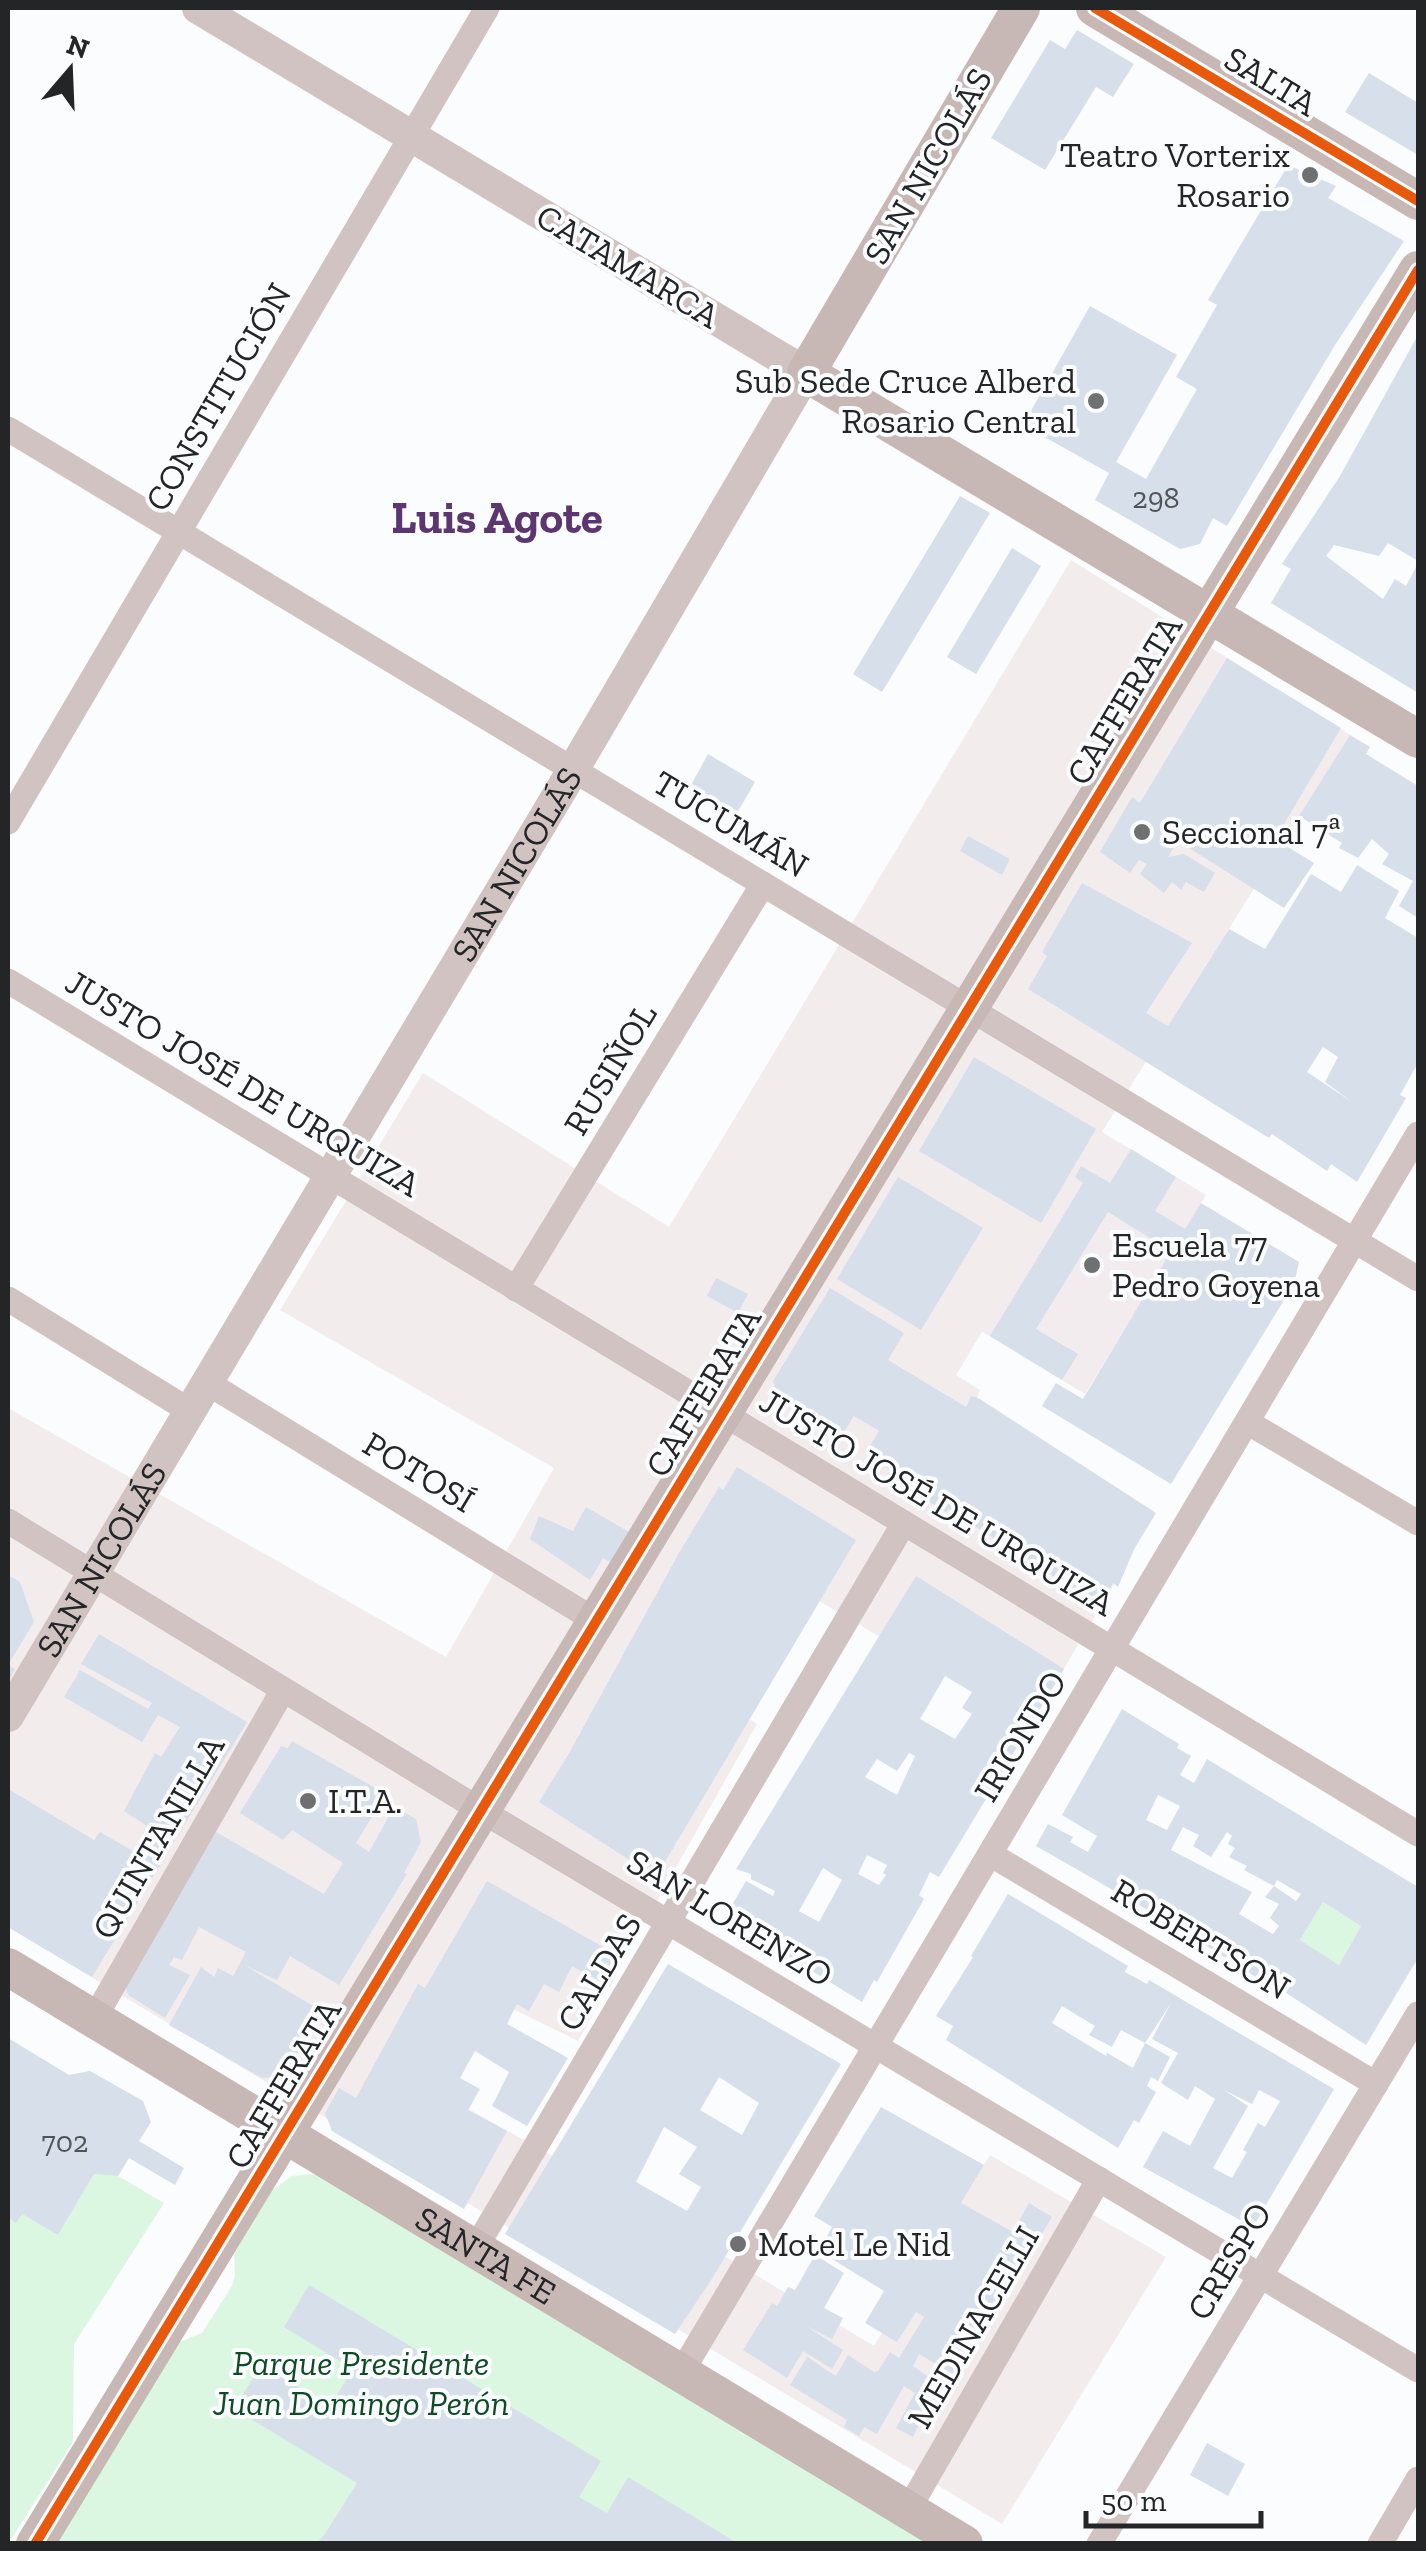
<svg xmlns="http://www.w3.org/2000/svg" width="1426" height="2551" font-family="'Zilla Slab',serif">
<rect width="100%" height="100%" fill="#fbfcfd"/>
<path fill="#f3eced" d="M1071,560L1350,735L1102,1132L956,1375L980,1390L977,1397L1156,1513L1030,1726L799,1589L703,1692L757,1724L578,2041L503,2004L447,2097L624,2196L874,2346L990,2155L1166,2257L1002,2524L8,1927V1408L446,1657L554,1468L280,1310L423,1073L669,1227Z"/>
<g fill="#f3ecee">
<path d="M1102,1132L1206,1195L1085,1394L981,1331Z"/>
<path d="M278,1732L386,1794L336,1875L231,1807Z"/>
</g>
<g fill="#dbf7e1">
<path d="M1323,1902L1361,1926L1339,1965L1300,1940Z"/>
<path d="M94,2174L118,2176L164,2203L74,2344L73,2442L8,2544V2217L16,2222L22,2214L58,2235Z"/>
<path d="M312,2174L329,2178L938,2544H54L172,2345L202,2333L232,2286L235,2276L234,2249L267,2194L292,2176Z"/>
</g>
<g fill="#d6dfea" fill-rule="evenodd">
<path d="M1077,30L1134,64L1113,97L1096,87L1045,170L991,138L1050,40L1065,49Z"/>
<path d="M1369,73L1418,103V155L1345,112Z"/>
<path d="M1288,165L1336,186L1328,198L1404,241L1335,345L1227,526L1213,518L1200,544L1180,549L1095,500L1109,473L1023,425L1090,306L1177,355L1116,462L1146,479L1197,389L1176,377L1217,305L1208,300Z"/>
<path d="M1418,335V561L1388,543L1379,556L1334,545L1326,556L1383,599L1395,579L1406,586L1418,563V693L1271,603L1291,569L1282,564L1340,476Z"/>
<path d="M960,496L990,513L882,692L853,674Z"/>
<path d="M1012,548L1041,566L976,674L947,657Z"/>
<path d="M1227,658L1341,728L1275,839L1314,863L1284,908L1178,841L1168,857L1184,854L1215,873L1204,892L1186,882L1181,890L1172,882L1164,893L1140,874L1147,864L1139,860L1130,873L1100,852L1132,797L1140,803Z"/>
<path d="M1350,735L1370,747L1366,754L1418,786V918L1399,906L1413,881L1382,864L1389,854L1372,839L1358,858L1339,848L1342,843L1299,816Z"/>
<path d="M708,754L755,782L737,813L691,785Z"/>
<path d="M968,836L1010,859L1002,875L960,851Z"/>
<path d="M1357,865L1399,891L1385,918L1418,938V1063L1400,1095L1406,1098L1357,1182L1331,1164L1327,1171L1272,1134L1269,1138L1028,989L1047,956L1042,952L1082,883L1192,943L1146,1013L1168,1026L1229,929L1265,949L1311,874L1341,892ZM1323,1047L1338,1057L1325,1082L1352,1102L1307,1072Z"/>
<path d="M974,1057L1096,1129L1041,1223L919,1151Z"/>
<path d="M1131,1149L1176,1177L1155,1211L1185,1229L1201,1203L1299,1262L1294,1284L1171,1484L1042,1406L1056,1383L1083,1399L1171,1251L1108,1212L1036,1329L1078,1354L1062,1380L990,1336L1083,1183L1075,1177L1081,1166L1110,1183Z"/>
<path d="M898,1177L983,1228L921,1330L837,1279Z"/>
<path d="M716,1278L748,1294L738,1313L707,1296Z"/>
<path d="M830,1288L904,1333L888,1360L966,1407L971,1396L976,1397L1156,1513L1135,1547L1118,1587L1113,1583L1099,1609L1069,1586L948,1509L946,1512L913,1492L917,1486L865,1454L879,1431L854,1416L840,1438L779,1401L773,1381Z"/>
<path d="M737,1467L856,1540L656,1877L539,1802L568,1755L679,1553L719,1487L723,1490Z"/>
<path d="M586,1507L629,1532L611,1563L603,1558L590,1580L530,1539L539,1516L573,1531Z"/>
<path d="M8,1575L20,1582L34,1622L8,1665L15,1669L8,1682Z"/>
<path d="M916,1576L1064,1669L939,1877L930,1872L919,1895L924,1899L877,1982L874,1980L862,2002L725,1917L746,1881L773,1896L775,1891L751,1879V1874L736,1869ZM945,1676L972,1692L962,1708L972,1714L955,1739L920,1719ZM909,1753L915,1756L897,1795L865,1777L877,1759L897,1771ZM867,1855L887,1865L883,1873L886,1875L879,1885L858,1874ZM823,1868L842,1880L819,1922L799,1911Z"/>
<path d="M99,1634L247,1722L92,1977L8,1927V1789L94,1840L100,1832L133,1851L147,1826L124,1811L155,1753L161,1757L180,1727L158,1715L142,1742L64,1697L80,1670L148,1709L152,1703L81,1664Z"/>
<path d="M1122,1709L1179,1744L1177,1748L1191,1756L1180,1775L1194,1783L1207,1759L1418,1887V1958L1366,2045L1274,1985L1273,1988L1172,1924L1036,1846L1048,1824L1073,1837L1070,1842L1088,1852L1097,1836L1062,1815ZM1158,1795L1180,1806L1167,1830L1146,1820ZM1183,1827L1199,1835L1193,1846L1211,1857L1227,1832L1232,1836L1228,1844L1235,1848L1229,1857L1247,1866L1244,1870L1274,1886L1277,1880L1301,1894L1296,1901L1274,1886L1265,1897L1279,1904L1270,1918L1279,1926L1273,1934L1239,1914L1252,1892L1171,1850ZM1323,1902L1361,1926L1339,1965L1300,1940Z"/>
<path d="M292,1741L386,1794L356,1843L369,1852L394,1807L416,1819L421,1842L404,1873L407,1874L339,1985L290,1956L277,1980L244,1965L320,2010L289,2069L276,2077L262,2078L169,2025L201,1967L214,1977L218,1968L233,1976L246,1952L199,1927L182,1960L174,1957L169,1965L190,1975L165,2018L128,1995L125,1983L216,1832L324,1894L343,1863L292,1830L283,1840L240,1813L281,1746L288,1748Z"/>
<path d="M487,1881L624,1959L610,1987L572,1966L559,1992L544,1984L529,2011L517,2004L507,2024L568,2058L527,2126L492,2106L509,2072L475,2051L460,2078L480,2089L468,2110L507,2131L464,2209L332,2131L325,2113L339,2088L356,2098L418,1984L425,1988Z"/>
<path d="M1008,1894L1128,1966L1125,1972L1147,1984L1149,1980L1334,2089L1253,2227L1143,2167L1163,2131L1190,2146L1215,2099L1195,2086L1188,2100L1161,2083L1178,2053L1152,2039L1171,2003L1145,2043L1121,2030L1112,2047L1089,2035L1095,2026L1062,2006L1052,2023L1106,2056L1107,2053L1133,2068L1145,2043L1170,2057L1158,2081L1151,2077L1147,2086L1156,2092L1139,2123L1134,2120L1118,2148L946,2040L953,2026L936,2016L973,1957L971,1956ZM1224,2090L1252,2104L1259,2090L1280,2101L1265,2127L1258,2123L1243,2150L1247,2152L1232,2178L1213,2168L1248,2106Z"/>
<path d="M668,1964L841,2064L713,2277L675,2334L505,2234ZM719,2077L759,2103L742,2135L700,2110ZM664,2127L697,2147L679,2174L701,2187L687,2211L636,2182Z"/>
<path d="M8,2038L69,2075L90,2071L143,2101L151,2122L139,2141L184,2168L175,2185L129,2158L118,2176L94,2174L58,2235L22,2214L16,2223L8,2217Z"/>
<path d="M881,2107L984,2165L961,2203L1013,2232L1029,2203L1052,2217L929,2424L922,2419L913,2437L896,2428L915,2393L904,2386L877,2434L864,2427L859,2436L844,2427L847,2420L790,2385L807,2357L836,2376L848,2355L874,2372L878,2371L890,2352L899,2358L924,2317L916,2312L897,2342L865,2323L884,2291L819,2251L832,2227L814,2216ZM919,2354L941,2367L933,2380L913,2366Z"/>
<path d="M815,2255L844,2273L824,2308L843,2318L832,2339L806,2326L843,2350L832,2369L803,2351L787,2378L743,2350L772,2303L777,2306L788,2287L795,2290Z"/>
<path d="M309,2285L601,2461L579,2497L607,2513L628,2477L739,2544H316L325,2534L357,2483L234,2409L261,2365L330,2406L353,2369L284,2327Z"/>
<path d="M1207,2443L1245,2464L1228,2496L1190,2475Z"/>
</g>
<g fill="none" stroke-linecap="round" stroke-linejoin="round">
<g stroke="#d0c3c1" stroke-width="25">
<path d="M8,429L1418,1279"/>
<path d="M8,822L487,8"/>
<path d="M8,981L1418,1834"/>
<path d="M516,1289L763,884"/>
<path d="M8,1299L190,1411"/>
<path d="M206,1382L596,1621"/>
<path d="M1247,1422L1418,1523"/>
<path d="M8,1521L482,1811L1418,2370"/>
<path d="M990,1854L1376,2084"/>
<path d="M94,2019L283,1690"/>
<path d="M475,2249L904,1523"/>
<path d="M681,2373L1418,1134"/>
<path d="M908,2510L1099,2179"/>
<path d="M1099,2544L1418,2014"/>
<path d="M1380,2544L1418,2479"/>
</g>
<path stroke="#d0c3c1" stroke-width="32" id="s1" d="M8,1716L573,770L806,373L198,8"/>
<g stroke="#c7b8b6" stroke-width="38">
<path d="M1021,8L806,373L1418,739"/>
<path d="M1095,8L1418,201"/>
<path id="s2" d="M8,1967L964,2544"/>
<path d="M35,2544L1418,270"/>
</g>
<defs>
<g id="cycleway">
<path d="M1095,8L1418,201"/>
<path d="M35,2544L1418,270"/>
</g>
</defs>
<use href="#cycleway" stroke="#fafcfe" stroke-width="16"/>
<use href="#cycleway" stroke="#e8590c" stroke-width="10"/>
</g>
<g fill="#6f7072" stroke="#fafcfe" stroke-width="4">
<circle cx="1310" cy="175" r="10"/>
<circle cx="1096" cy="401" r="10"/>
<circle cx="1142" cy="832" r="10"/>
<circle cx="1092" cy="1265" r="10"/>
<circle cx="308" cy="1801" r="10"/>
<circle cx="738" cy="2244" r="10"/>
</g>
<g text-anchor="middle" dominant-baseline="central" stroke-width="8" stroke-linejoin="round" paint-order="stroke">
<g font-size="30" fill="#505458">
<text x="1156" y="498">298</text>
<text x="65" y="2142">702</text>
</g>
<g font-size="35" fill="#242527" stroke="#fafcfe">
<text transform="translate(1271 81) rotate(31)">SALTA</text>
<text transform="translate(928 166) rotate(-60)">SAN NICOLÁS</text>
<text transform="translate(628 266) rotate(31)">CATAMARCA</text>
<text transform="translate(218 397) rotate(-60)">CONSTITUCIÓN</text>
<text transform="translate(1124 700) rotate(-59)">CAFFERATA</text>
<text transform="translate(731 824) rotate(31)">TUCUMÁN</text>
<text stroke="none"><textPath href="#s1" startOffset="992">SAN NICOLÁS</textPath></text>
<text transform="translate(610 1069) rotate(-59)">RUSIÑOL</text>
<text transform="translate(243 1083) rotate(31)">JUSTO JOSÉ DE URQUIZA</text>
<text transform="translate(703 1392) rotate(-59)">CAFFERATA</text>
<text transform="translate(419 1472) rotate(31)">POTOSÍ</text>
<text transform="translate(937 1502) rotate(31)">JUSTO JOSÉ DE URQUIZA</text>
<text stroke="none"><textPath href="#s1" startOffset="182">SAN NICOLÁS</textPath></text>
<text transform="translate(1020 1736) rotate(-59)">IRIONDO</text>
<text transform="translate(158 1837) rotate(-60)">QUINTANILLA</text>
<text transform="translate(730 1918) rotate(31)">SAN LORENZO</text>
<text transform="translate(1201 1939) rotate(31)">ROBERTSON</text>
<text transform="translate(599 1972) rotate(-59)">CALDAS</text>
<text transform="translate(283 2084) rotate(-59)">CAFFERATA</text>
<text stroke="none"><textPath href="#s2" startOffset="558">SANTA FE</textPath></text>
<text transform="translate(1229 2261) rotate(-59)">CRESPO</text>
<text transform="translate(973 2327) rotate(-60)">MEDINACELLI</text>
</g>
<g font-size="35" fill="#242527" stroke="#fafcfe" text-anchor="start">
<text x="1290" y="155" text-anchor="end">Teatro Vorterix<tspan x="1290" dy="40">Rosario</tspan></text>
<text x="1076" y="381" text-anchor="end">Sub Sede Cruce Alberd<tspan x="1076" dy="40">Rosario Central</tspan></text>
<text x="1162" y="832">Seccional 7ª</text>
<text x="1112" y="1245">Escuela 77<tspan x="1112" dy="40">Pedro Goyena</tspan></text>
<text x="328" y="1801">I.T.A.</text>
<text x="758" y="2244">Motel Le Nid</text>
</g>
<g font-size="35" font-style="italic" fill="#0f4c25" stroke="#fafcfe">
<text x="361" y="2363">Parque Presidente<tspan x="361" dy="40">Juan Domingo Perón</tspan></text>
</g>
<g font-size="45" font-weight="bold" fill="#5c366e" stroke="#fafcfe">
<text x="497" y="518">Luis Agote</text>
</g>
</g>
<rect width="1426" height="2551" fill="none" stroke="#242527" stroke-width="20"/>
<g transform="translate(70 70) rotate(19)" stroke="#fafcfe" stroke-width="8" paint-order="stroke">
<path d="M0-8L18 38L0 25L-18 38Z" fill="#242527"/>
<text y="-15" font-size="28" font-weight="bold" text-anchor="middle" fill="#242527">N</text>
</g>
<path d="M1086 2511v15h175v-15" fill="none" stroke="#242527" stroke-width="5"/>
<text x="1101" y="2511" font-size="30" fill="#242527" stroke="#fafcfe" stroke-width="8" paint-order="stroke">50 m</text>
</svg>
